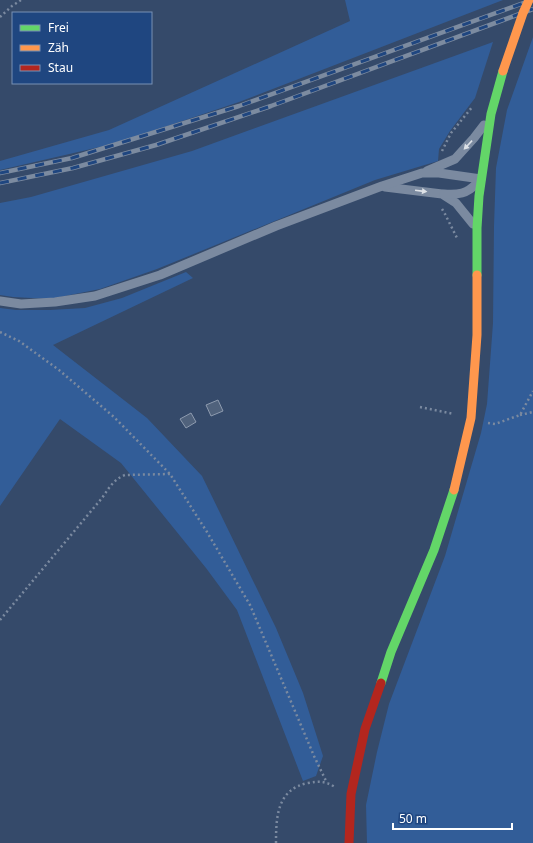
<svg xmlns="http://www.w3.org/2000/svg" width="533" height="843" font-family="'Noto Sans',sans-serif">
<rect width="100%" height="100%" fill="#354a6a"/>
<g fill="#325d98">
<path d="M345,0H503L239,102L117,143L0,170V161L109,130L350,21Z"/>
<path d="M533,37V843H367L366,805L377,752L389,704L445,556L481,433L487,404L493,323L494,226L496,168L507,110Z"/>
<path d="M493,42L475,98L450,131L439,149L438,161L375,180L157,269L100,289L50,299L13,297L0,295V203L31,197L192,151Z"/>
<path d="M186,272L193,278L53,345L147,418L202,476L276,628L303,693L323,756L316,776L303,781L237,610L206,568L121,463L60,419L0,506V308L16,310H50L85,308L122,298Z"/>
</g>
<g fill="#50627c" stroke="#8e9baf">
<path d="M218,400L223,411L211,416L206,405Z"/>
<path d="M191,413L196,422L186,428L180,419Z"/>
</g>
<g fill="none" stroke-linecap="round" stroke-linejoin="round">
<g stroke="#7b8aa0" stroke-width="2.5" stroke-dasharray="2 3" stroke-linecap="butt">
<path d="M0,17L12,6L21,0"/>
<path d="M442,151L451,133L473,106"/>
<path d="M442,209L445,214L457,238"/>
<path d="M0,332L19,341L59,370L114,417L170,474L207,532L250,605L314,756L327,783"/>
<path d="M420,407L454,414"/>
<path d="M520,415L533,412"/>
<path d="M488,423L495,424L520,415L533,391"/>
<path d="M0,620L102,498C109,488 114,479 125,475L170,474"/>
<path d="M276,843C276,817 277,789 308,783C319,781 325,781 335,787"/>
</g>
<g stroke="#7b8aa0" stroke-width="9">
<path d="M427,171L455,159L474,138L484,125"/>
<path d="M385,187L442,194L456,203L473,224"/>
<path d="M444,194C458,195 467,194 477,183"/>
<path d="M0,301L21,304L55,302L95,296L160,275L276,226L382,186L422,173H439L481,179"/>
</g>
<g stroke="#63d668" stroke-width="9">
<path d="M477,275V228L479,196L491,114L503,71"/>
<path d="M381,683L391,652L434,550L454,490"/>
</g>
<path stroke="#ff974d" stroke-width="9" d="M454,490L471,418L477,335V275"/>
<path stroke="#b3261e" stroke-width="9" d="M349,843L351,794L365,729L381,683"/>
<defs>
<g id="rail">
<path d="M0,173L72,158L239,106L532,0"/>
<path d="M0,183L73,168L156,145L271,106L533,9"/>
</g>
</defs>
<use href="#rail" stroke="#7c8ba0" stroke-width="4.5"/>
<use href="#rail" stroke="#1f4680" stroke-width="3" stroke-dasharray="9" stroke-linecap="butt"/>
<path stroke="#ff974d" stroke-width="9" d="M503,71L523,13L529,0"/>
</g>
<defs><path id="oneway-solid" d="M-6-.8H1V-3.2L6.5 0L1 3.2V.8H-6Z"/></defs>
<g fill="#dee2e7">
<use href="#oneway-solid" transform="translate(468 145) rotate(133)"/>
<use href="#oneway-solid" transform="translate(421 191) rotate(7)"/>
</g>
<rect x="12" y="12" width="140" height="72" fill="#1f4680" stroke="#7990b3"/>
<rect x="20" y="25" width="20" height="6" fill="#63d668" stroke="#7990b3"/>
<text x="48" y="32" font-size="12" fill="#ffffff">Frei</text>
<rect x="20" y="45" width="20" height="6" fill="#ff974d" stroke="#7990b3"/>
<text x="48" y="52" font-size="12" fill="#ffffff">Zäh</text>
<rect x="20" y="65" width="20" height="6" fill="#b3261e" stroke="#7990b3"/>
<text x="48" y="72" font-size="12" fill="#ffffff">Stau</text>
<path d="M393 823v6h119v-6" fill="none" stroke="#ffffff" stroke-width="2"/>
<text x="399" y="823" font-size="12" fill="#ffffff" stroke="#1f4680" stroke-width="3" paint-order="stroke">50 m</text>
</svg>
